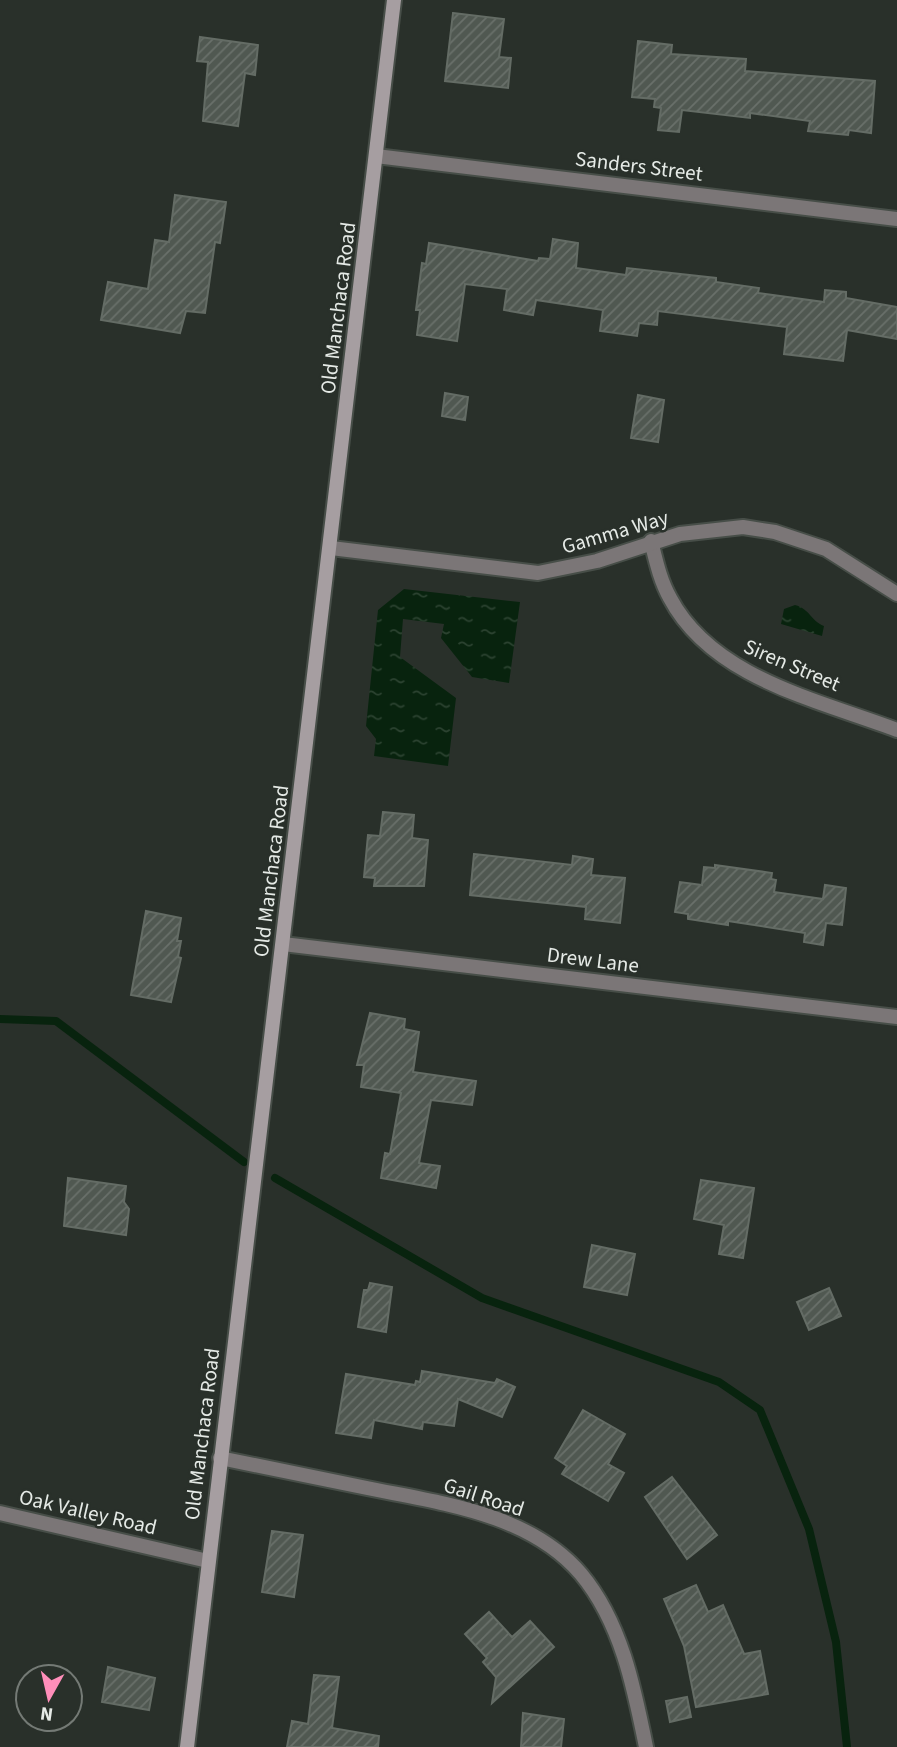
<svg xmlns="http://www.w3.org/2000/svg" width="897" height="1747" font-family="'Source Sans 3',sans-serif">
<defs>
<pattern id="water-ripples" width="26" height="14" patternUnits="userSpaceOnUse" patternTransform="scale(1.75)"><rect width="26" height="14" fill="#08230e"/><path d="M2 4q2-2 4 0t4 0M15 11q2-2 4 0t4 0" fill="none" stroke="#2c4331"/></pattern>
<pattern id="building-hatch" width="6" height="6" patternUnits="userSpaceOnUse" patternTransform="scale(1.75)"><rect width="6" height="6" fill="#505851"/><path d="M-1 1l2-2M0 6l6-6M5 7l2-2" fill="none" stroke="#69706a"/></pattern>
</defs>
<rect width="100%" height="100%" fill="#29302a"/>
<g fill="url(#water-ripples)">
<path d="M404,589L520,602L509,683L472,677L441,638L444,624L403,619L400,657L456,698L448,766L374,756L376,739L366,726L378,610Z"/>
<path d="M795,605C810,609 811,621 824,626L822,636L781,624L784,609Z"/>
</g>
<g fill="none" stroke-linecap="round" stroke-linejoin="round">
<g stroke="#08230e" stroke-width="8">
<path d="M0,1019L56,1021L244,1162"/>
<path d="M275,1178L482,1298L719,1382L760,1410L809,1529L836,1642L847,1747"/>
</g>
</g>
<g fill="url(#building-hatch)" stroke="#646c65" stroke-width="2">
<path d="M453,13L504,19L499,57L511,58L508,88L445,81Z"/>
<path d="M200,37L258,45L255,75L245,73L238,126L203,121L208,62L197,61Z"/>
<path d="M638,41L672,45L671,54L746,59L745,71L875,81L871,133L849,130L848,135L808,131L810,121L750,113V118L682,110L679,132L658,130L661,108L654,107L655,99L632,97Z"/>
<path d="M175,195L226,202L220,243L215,242L205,313L186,311L180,333L101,320L108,282L148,289L155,240L169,242Z"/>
<path d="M553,239L578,243L576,268L626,275L627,268L716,278V282L759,288L758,293L824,302L825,290L846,292V298L897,307V339L847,330L843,361L784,354L787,327L658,311L657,325L639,323L637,336L600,331L603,310L536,300L533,315L504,310L507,289L465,284L457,341L417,335L420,310H416L422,263L426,264L429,243L538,261L539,258L550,259Z"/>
<path d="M445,393L468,397L465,420L442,416Z"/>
<path d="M638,395L664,400L658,442L631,438Z"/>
<path d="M383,812L414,815L412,838L428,840L424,886H374L375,878L364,877L368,835L380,836Z"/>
<path d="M474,854L572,865L573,856L593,859L591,875L625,878L620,923L585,919L586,907L470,895Z"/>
<path d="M715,865L772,873L771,879L776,880L774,892L823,899L825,885L846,888L842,925L826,923L823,945L804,942L805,933L728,921V925L688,919V914L675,912L680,882L702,885L704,867L715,868Z"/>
<path d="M146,911L181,918L177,941H181L178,957L181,958L171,1002L131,995Z"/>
<path d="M370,1013L405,1019L404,1029L419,1032L413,1072L476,1081L472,1105L431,1100L419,1163L440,1166L436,1188L381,1178L385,1153L390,1154L401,1093L361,1087L364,1065H357Z"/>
<path d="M68,1178L126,1186L124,1202L129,1209L126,1235L64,1226Z"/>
<path d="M701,1180L754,1188L743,1258L719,1254L724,1225L694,1219Z"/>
<path d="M592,1245L635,1254L627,1295L584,1287Z"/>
<path d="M370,1283L392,1287L386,1332L358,1327L364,1290H368Z"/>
<path d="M829,1288L841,1316L809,1330L797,1302Z"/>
<path d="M422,1371L495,1383L497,1379L515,1387L502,1417L458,1399L454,1426L423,1422L422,1429L374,1420L371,1438L336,1433L346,1374L415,1385L416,1381L420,1382Z"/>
<path d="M583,1410L625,1434L608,1464L624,1473L608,1501L562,1474L567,1466L555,1458Z"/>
<path d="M672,1477L717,1535L687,1559L645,1497Z"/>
<path d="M272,1531L303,1535L294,1597L262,1592Z"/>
<path d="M696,1585L708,1612L723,1605L744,1654L760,1651L768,1694L696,1707L684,1646L664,1599Z"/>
<path d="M489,1612L512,1637L530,1621L554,1647L492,1703L496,1677L483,1662L487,1658L465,1634Z"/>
<path d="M108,1667L155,1678L149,1710L102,1702Z"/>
<path d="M314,1675L339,1677L332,1728L379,1736L378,1747H287L292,1721L308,1724Z"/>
<path d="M687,1697L691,1717L670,1722L666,1701Z"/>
<path d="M523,1713L564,1719L561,1747H521Z"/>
</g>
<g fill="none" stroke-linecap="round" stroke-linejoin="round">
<defs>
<g id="street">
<path d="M376,156L897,219"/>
<path d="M651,541C656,561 660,580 670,598C712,678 818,700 897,730"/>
<path d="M331,548L538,573L597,561L680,534L743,527L775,532L826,549L897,594"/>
<path d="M283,944L897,1017"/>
<path d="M220,1458C269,1468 318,1478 367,1488C440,1503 529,1513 581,1574C621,1622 634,1687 646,1747"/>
<path d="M0,1513L208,1561"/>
</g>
<path id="secondary" d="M187,1747L394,0"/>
</defs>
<use href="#street" stroke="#474e48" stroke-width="18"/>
<use href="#secondary" stroke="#474e48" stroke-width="18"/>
<use href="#street" stroke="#7b7677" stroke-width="14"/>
<use href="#secondary" stroke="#a69ea1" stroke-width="14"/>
</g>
<g text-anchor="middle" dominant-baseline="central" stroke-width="5" stroke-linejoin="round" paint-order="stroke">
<g font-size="21" fill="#e5eae6" stroke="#29302a">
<text transform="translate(639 166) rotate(7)">Sanders Street</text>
<text transform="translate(338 308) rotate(-83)">Old Manchaca Road</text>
<text transform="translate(615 532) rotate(-16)">Gamma Way</text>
<text transform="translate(792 665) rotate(23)">Siren Street</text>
<text transform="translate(271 871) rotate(-83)">Old Manchaca Road</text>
<text transform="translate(593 960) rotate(7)">Drew Lane</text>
<text transform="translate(202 1434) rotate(-83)">Old Manchaca Road</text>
<text transform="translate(484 1497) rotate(18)">Gail Road</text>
<text transform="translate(88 1512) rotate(13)">Oak Valley Road</text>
</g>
</g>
<g transform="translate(49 1698) rotate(188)"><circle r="33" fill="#29302a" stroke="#747a75" stroke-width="2"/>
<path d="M0-5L12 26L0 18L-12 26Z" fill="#ff8eba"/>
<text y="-10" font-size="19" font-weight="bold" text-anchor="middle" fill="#e5eae6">N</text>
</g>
</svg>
